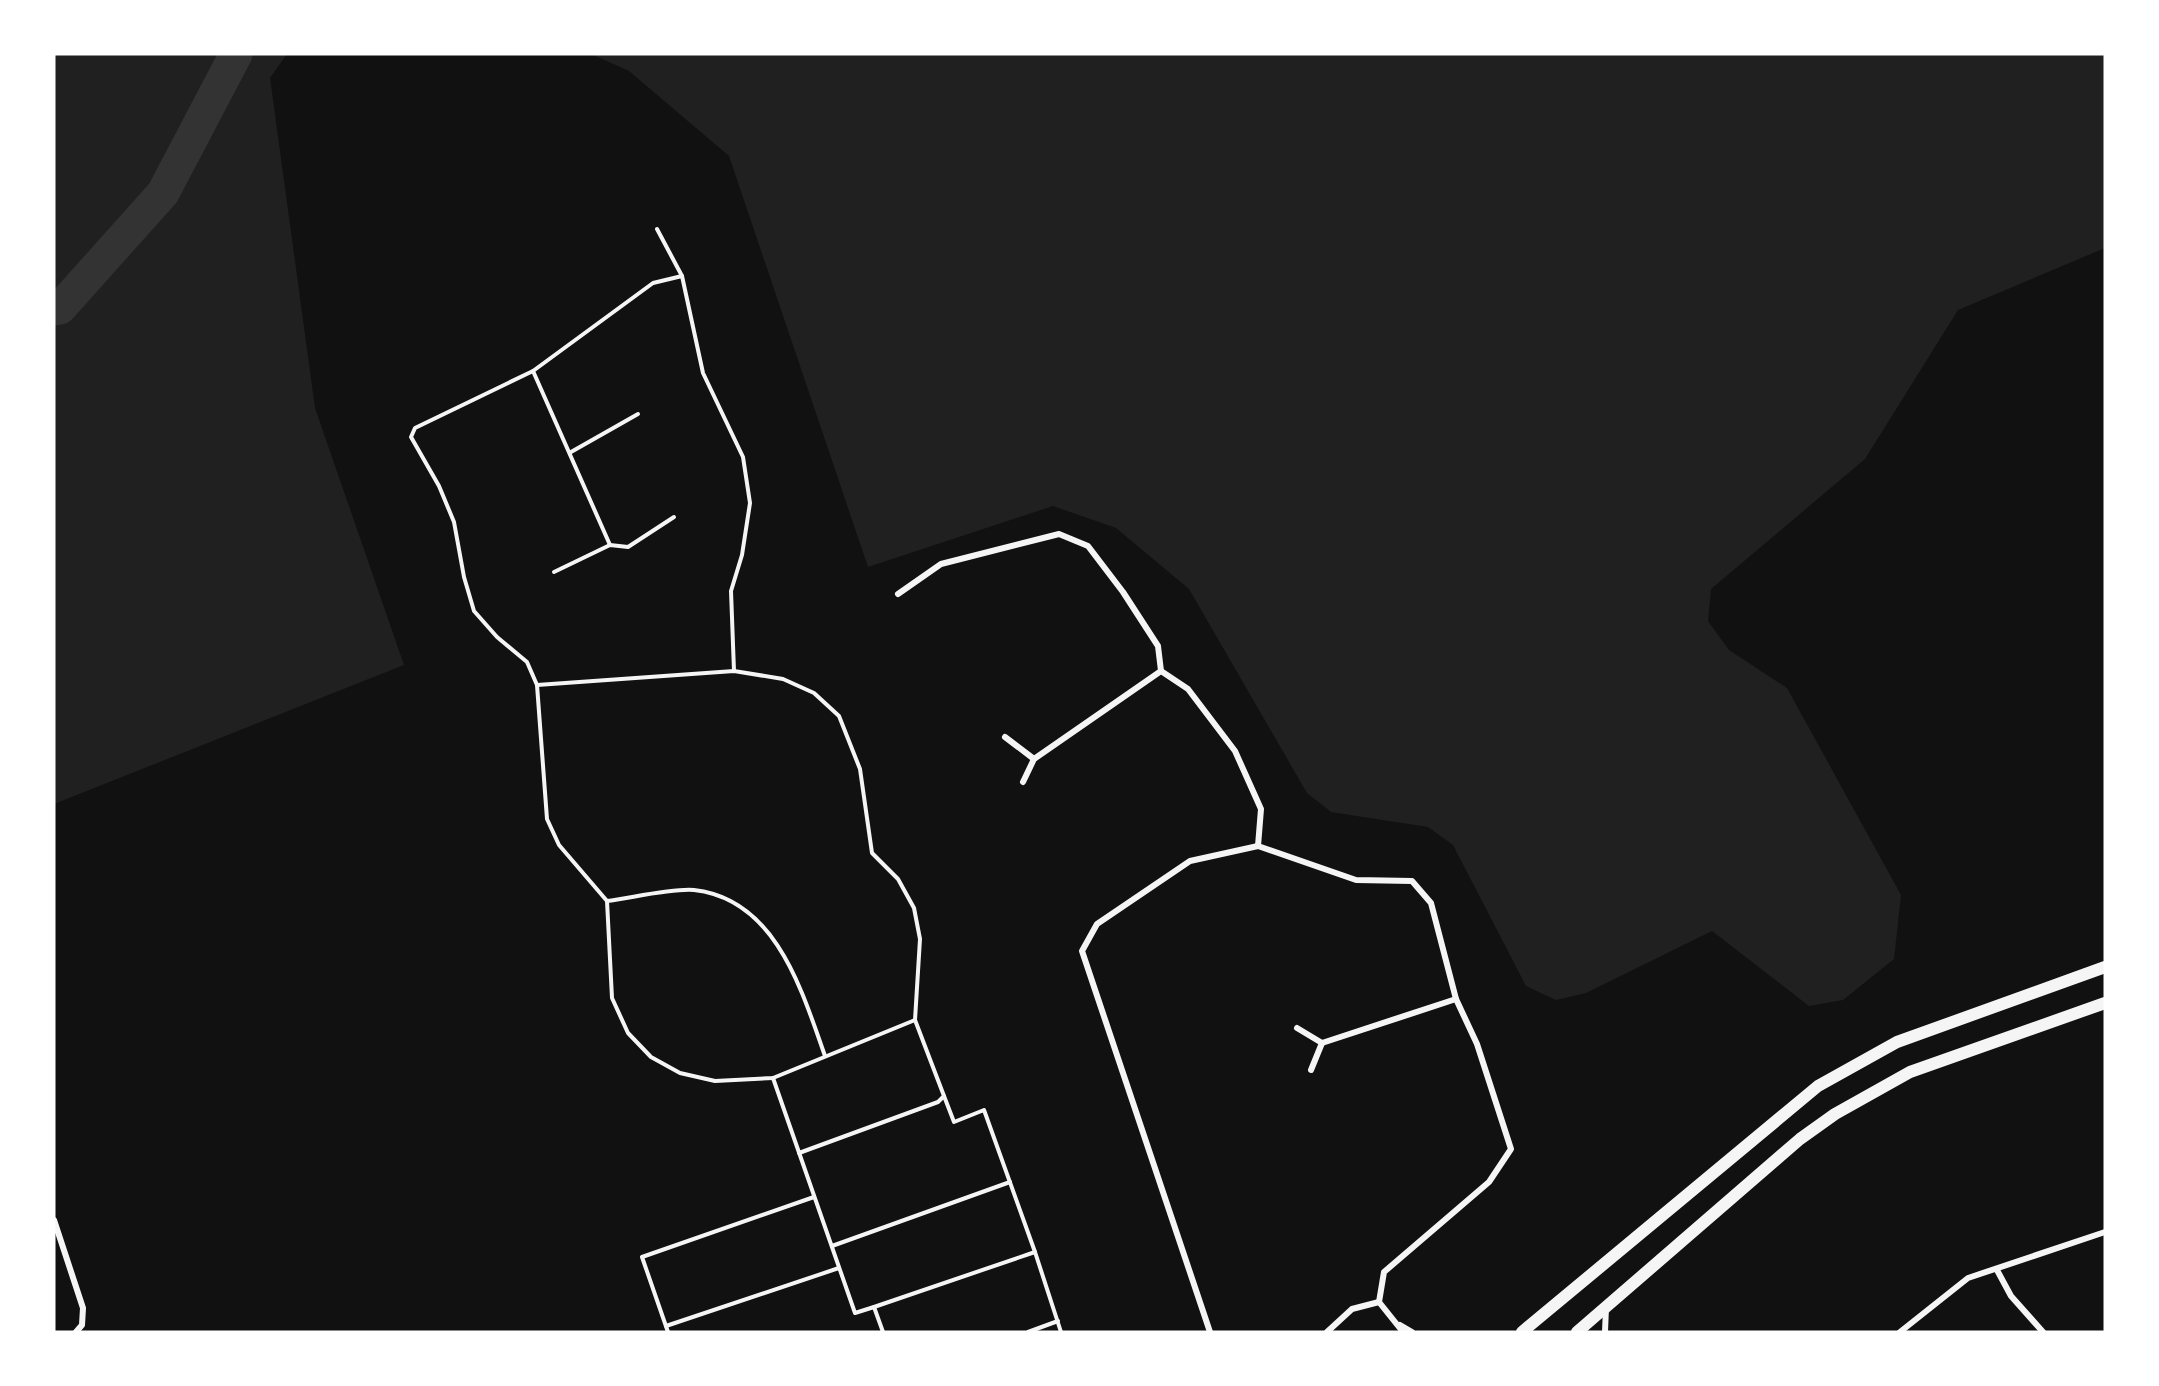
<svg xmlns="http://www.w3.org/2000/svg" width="2159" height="1386" font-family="'Varela Round',sans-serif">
<rect width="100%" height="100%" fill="#111"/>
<g fill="#202020">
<path d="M54,54H287L270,78L315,408L404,665L54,804Z"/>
<path d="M591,54H2105V248L1958,310L1865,459L1711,589L1708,621L1729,650L1787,688L1901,895L1894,959L1843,1000L1809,1006L1712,931L1586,993L1556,1000L1526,986L1453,845L1428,827L1331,812L1307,793L1189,589L1116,528L1053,506L868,567L729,156L629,71Z"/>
</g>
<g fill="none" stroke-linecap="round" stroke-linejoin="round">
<path stroke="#333" stroke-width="33" d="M54,309L60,308L163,193L236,54"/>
<g stroke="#f5f5f5" stroke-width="4">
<path d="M657,229L682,276L703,373L743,457L750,503L742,555L731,591L734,671"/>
<path d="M682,276L653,283L533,371L415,428L411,437L439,486L454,522L464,577L474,611L497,637L527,662L537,685L547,819L559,845L607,901L612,998L628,1033L651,1057L680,1073L715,1081L773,1078L915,1020"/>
<path d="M533,371L610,545"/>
<path d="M571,452L638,414"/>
<path d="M554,572L610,545L628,547L674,517"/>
<path d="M537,685L734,671L783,679L814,693L839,716L860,769L872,853L898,879L914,908L920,939L915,1020L944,1096L938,1102L799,1153"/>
<path d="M607,901C631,898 672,888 694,890C776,899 802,991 825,1056"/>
<path d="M773,1078L855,1313L874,1307L883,1332"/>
<path d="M832,1246L1010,1182"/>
<path d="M1035,1252L1061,1332"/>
<path d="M874,1307L1035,1252L984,1110L954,1122L944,1096"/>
<path d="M666,1326L839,1268"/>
<path d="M668,1332L642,1257L814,1197"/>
<path d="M1028,1332L1058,1321"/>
</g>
<g stroke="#f5f5f5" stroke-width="6">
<path d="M898,594L941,564L1059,534L1088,546L1123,592L1158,646L1161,671"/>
<path d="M1005,737L1034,759"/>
<path d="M1023,782L1034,759L1161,671L1188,689L1235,751L1261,809L1258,846"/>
<path d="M1297,1028L1322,1043L1456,999"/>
<path d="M1311,1070L1322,1043"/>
<path d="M54,1220L83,1308L82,1325L76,1332"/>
<path d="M1997,1270L2011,1296L2043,1332"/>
<path d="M1379,1302L1403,1332"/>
<path d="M1400,1325L1412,1332"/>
<path d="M1210,1332L1082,951L1097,924L1190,861L1258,846L1356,880L1412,881L1431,903L1456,999L1477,1044L1511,1149L1489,1182L1384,1272L1379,1302"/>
<path d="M1327,1332L1352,1309L1379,1302"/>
<path d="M1605,1332L1606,1307"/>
<path d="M1900,1332L1968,1278L2105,1232"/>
</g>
<g stroke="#f5f5f5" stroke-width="12">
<path d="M1522,1332L1818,1086L1897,1042L2105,967"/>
<path d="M1577,1332L1800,1139L1835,1114L1910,1072L2105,1003"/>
</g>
</g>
<rect width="2159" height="1386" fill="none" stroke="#ffffff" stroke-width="111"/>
</svg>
